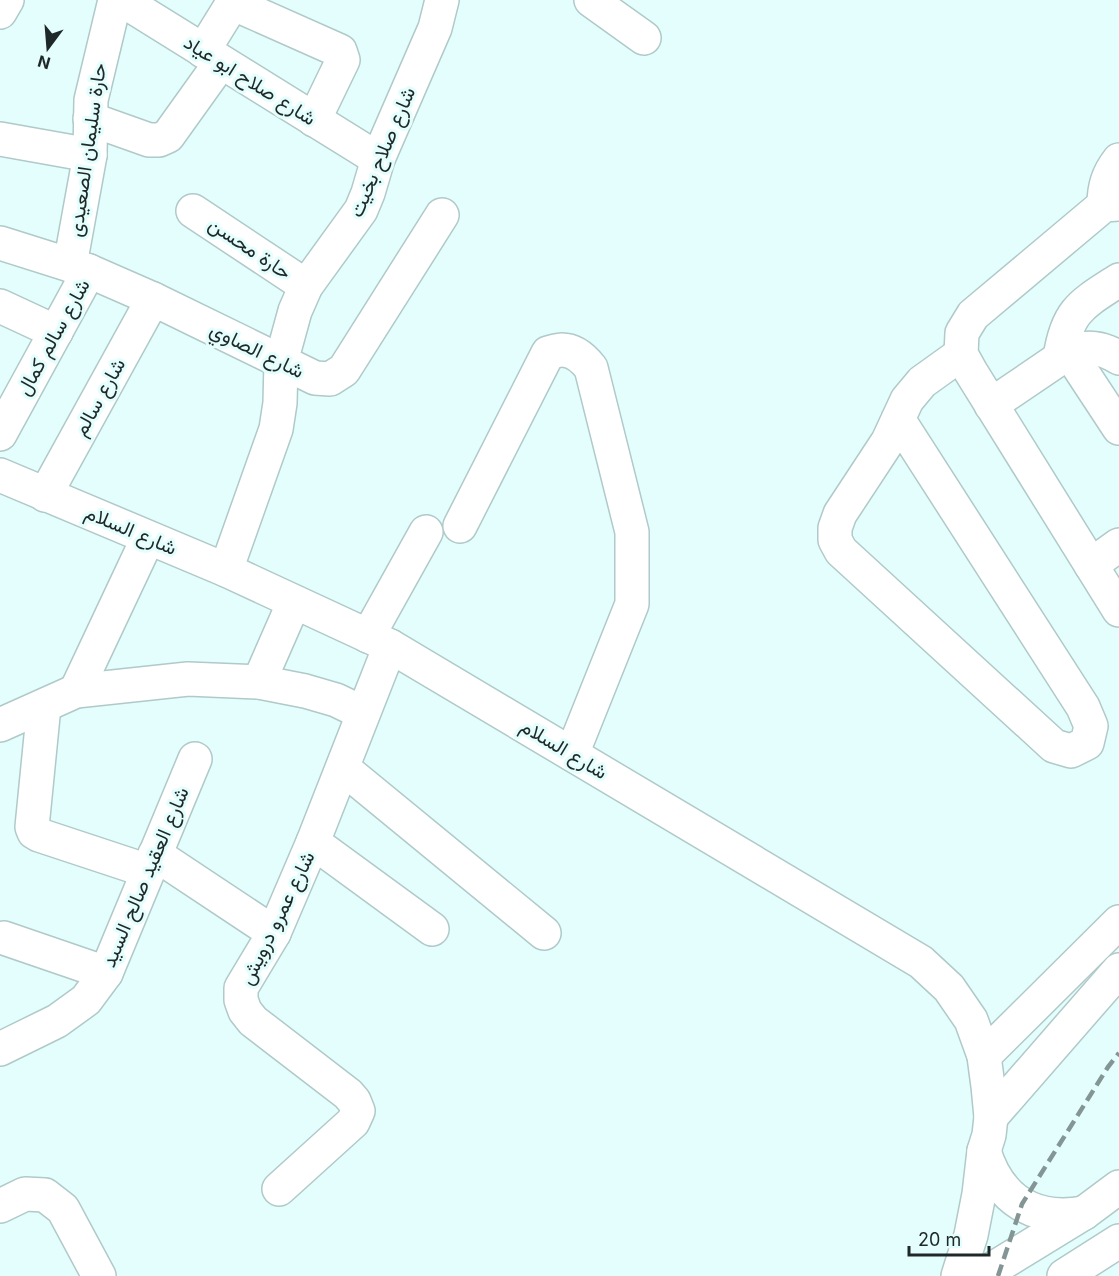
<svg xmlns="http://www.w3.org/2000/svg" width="1119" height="1276" font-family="Inter,Vazirmatn,sans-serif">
<rect width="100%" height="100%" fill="#e4fefd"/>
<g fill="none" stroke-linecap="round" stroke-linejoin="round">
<defs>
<g id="minor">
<path d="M122,0L378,159"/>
<path d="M591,0L644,38"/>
<path d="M0,12L7,0"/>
<path d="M203,51L229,9L241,7L340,51L343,60L314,120"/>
<path d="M90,119L149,140H159L168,136L221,62"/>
<path d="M0,139L90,155"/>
<path d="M1119,204L1104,205L973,315L962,333L961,354L971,372L1119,610"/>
<path d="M1104,205C1104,187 1108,174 1119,160"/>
<path d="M193,211L306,286"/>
<path d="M0,243L89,271L153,299L315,378L330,379L344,370L442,215"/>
<path d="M70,265L90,155L91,100L115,0"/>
<path d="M0,306L56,332"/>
<path d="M1069,352L1119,428"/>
<path d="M1060,358C1067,310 1082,304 1119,280"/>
<path d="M991,405L1069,352C1088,346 1102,347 1119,358"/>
<path d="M898,419L1083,707L1091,726L1087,743L1071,751L1054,746L841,551L835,540V528L840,514L888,441L907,400L922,382L961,354"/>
<path d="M0,434L89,271"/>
<path d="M0,475L226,570L390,646L921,962L949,988L971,1020L984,1056L988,1086L991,1117L989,1135L984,1151L979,1194L971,1235L958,1276"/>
<path d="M45,495L153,299"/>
<path d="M460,526L548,353C552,352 558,350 562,350C575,350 584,359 591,368L632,532V604L572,754"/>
<path d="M1091,565L1119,545"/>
<path d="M226,570L276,429L280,403L281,362L295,311L306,286L361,210L368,193L378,159L435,28L442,0"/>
<path d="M368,636L426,532"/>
<path d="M259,682L294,602"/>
<path d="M76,691L148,538"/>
<path d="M44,706L32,827L34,832L39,835L148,871"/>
<path d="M0,725L76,691L188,679L259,682L305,691L336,700L363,713"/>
<path d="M343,768L544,933"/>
<path d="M313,842L432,929"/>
<path d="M155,854L274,933"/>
<path d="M4,938L106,973"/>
<path d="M0,1049L57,1021L86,1000L106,973L195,759"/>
<path d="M984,1056L1119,922"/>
<path d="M991,1117L1119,970"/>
<path d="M984,1151C999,1200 1034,1222 1084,1213"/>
<path d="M279,1189L353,1122L358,1111L354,1101L348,1094L253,1021L245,1011L241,1000V988L274,933L313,842L390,646"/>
<path d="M0,1206L25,1194L45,1195L63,1209L99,1276"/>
</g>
<g id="highway">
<path d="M981,1276L1084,1213L1119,1187"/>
<path d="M1064,1276L1119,1241"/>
</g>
</defs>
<use href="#minor" stroke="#b0c9c9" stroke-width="36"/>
<use href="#highway" stroke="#b0c9c9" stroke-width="36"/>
<use href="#minor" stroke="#fff" stroke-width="33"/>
<use href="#highway" stroke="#fff" stroke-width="33"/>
<path stroke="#839594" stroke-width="4.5" stroke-dasharray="12 6" stroke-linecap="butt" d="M998,1276L1022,1204L1108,1067L1119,1053"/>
</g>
<g text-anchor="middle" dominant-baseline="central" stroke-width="6" stroke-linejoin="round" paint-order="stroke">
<g font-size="20" fill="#1f2828" stroke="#e4fefd">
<text transform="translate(250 80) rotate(32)">شارع صلاح ابو عياد</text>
<text transform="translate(87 150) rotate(-82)">حارة سليمان الصعيدى</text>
<text transform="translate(382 152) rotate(-67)">شارع صلاح بخيت</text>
<text transform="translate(250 248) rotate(34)">حارة محسن</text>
<text transform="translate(53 337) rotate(-61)">شارع سالم كمال</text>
<text transform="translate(257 350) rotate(26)">شارع الصاوي</text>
<text transform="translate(99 397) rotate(-61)">شارع سالم</text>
<text transform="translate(131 530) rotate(23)">شارع السلام</text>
<text transform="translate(564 749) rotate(31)">شارع السلام</text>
<text transform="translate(145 877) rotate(-67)">شارع العقيد صالح السيد</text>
<text transform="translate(277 918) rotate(-64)">شارع عمرو درويش</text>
</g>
</g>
<g transform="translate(48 48) rotate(196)" stroke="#e4fefd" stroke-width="4.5" paint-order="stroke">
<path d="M0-4.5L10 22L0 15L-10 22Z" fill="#1f2828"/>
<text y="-9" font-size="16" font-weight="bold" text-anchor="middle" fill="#1f2828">N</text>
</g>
<path d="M909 1246v9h80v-9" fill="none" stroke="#1f2828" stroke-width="3"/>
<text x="918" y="1246" font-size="18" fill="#1f2828" stroke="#e4fefd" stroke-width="4.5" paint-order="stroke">20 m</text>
</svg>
